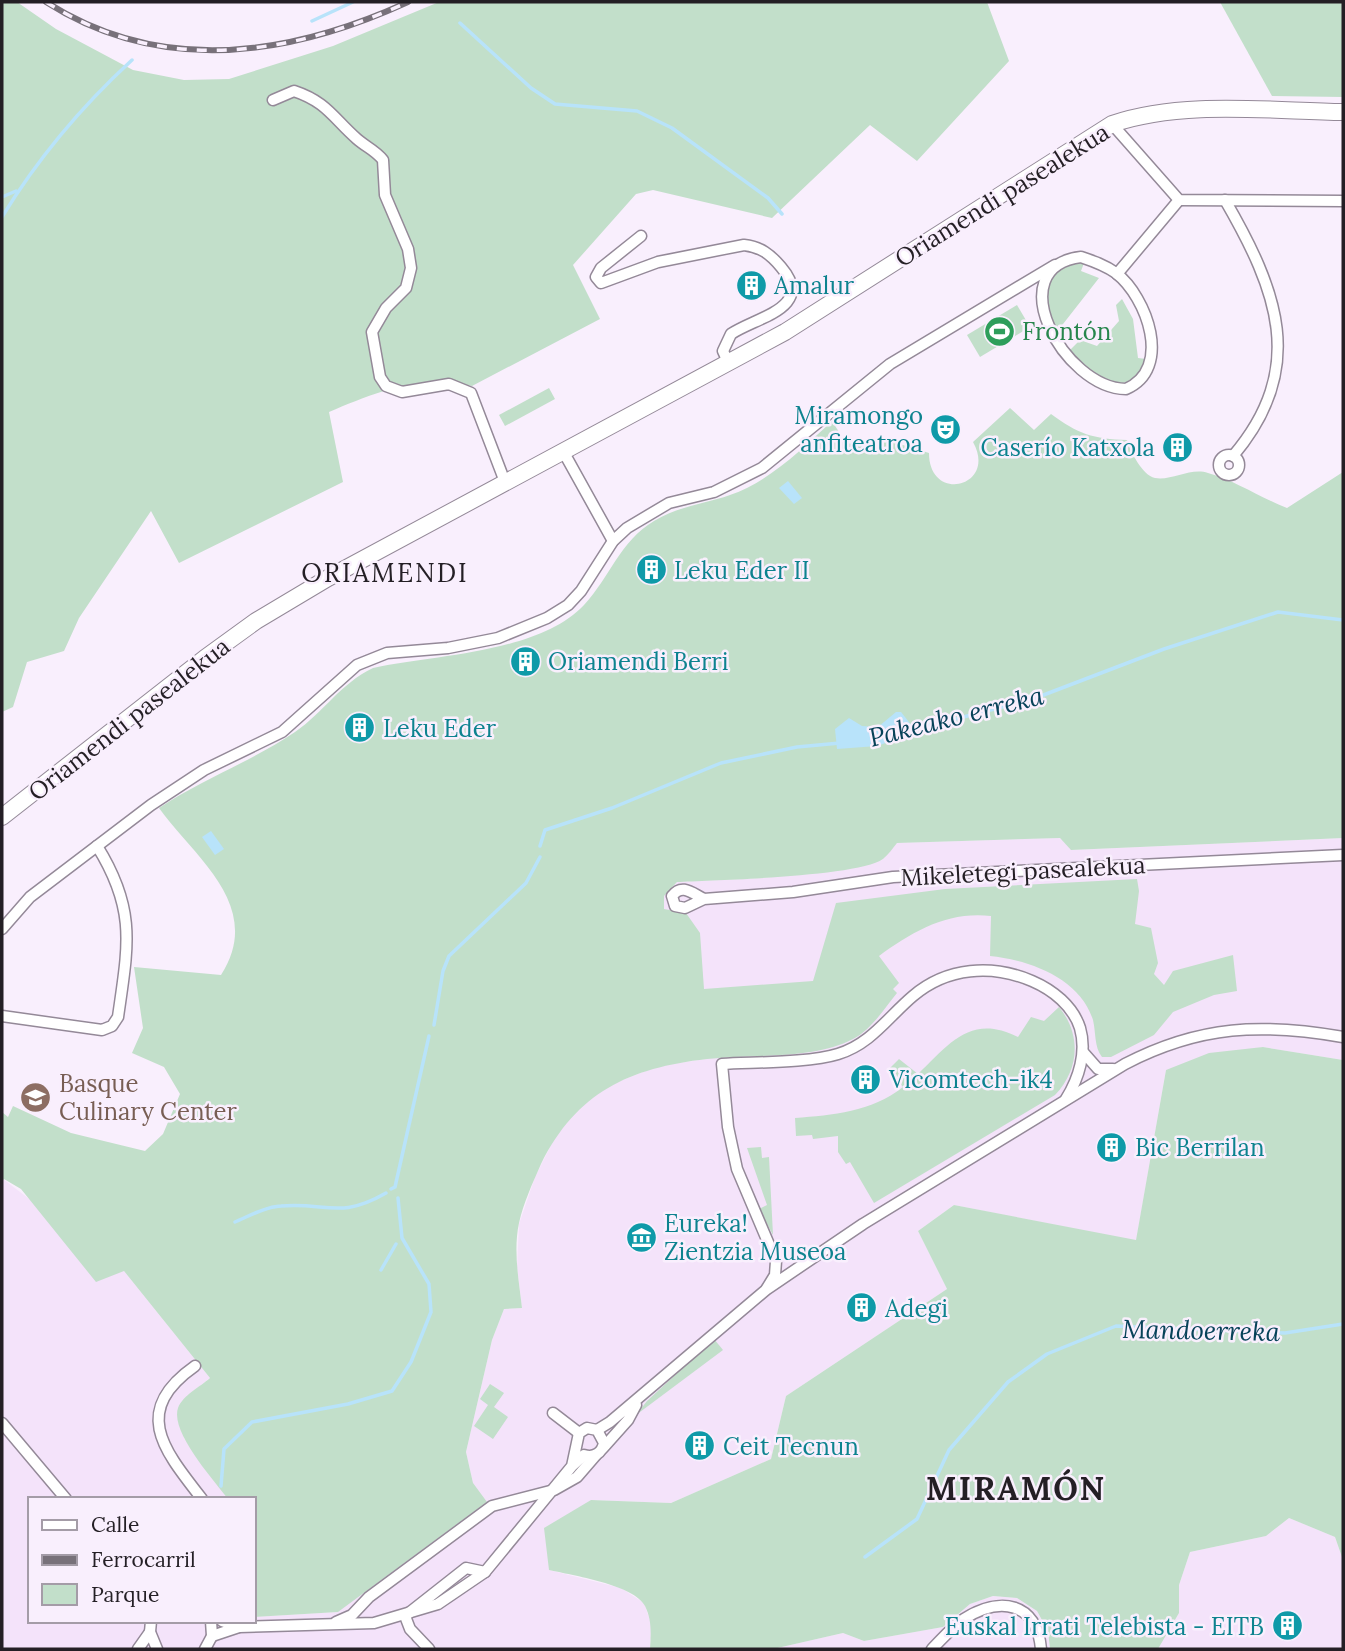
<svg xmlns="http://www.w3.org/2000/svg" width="1345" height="1651" font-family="Lora,serif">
<rect width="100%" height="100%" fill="#f9effd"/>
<g fill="#f4e3fa">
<path d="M1060,838L1072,850L1343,838V1060L1263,1047L1166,1070L1136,1241L954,1205L918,1231L947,1289L786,1396L771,1459L671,1503L591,1500L549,1570L621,1588L644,1603L652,1626L650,1649H2L3,1179L124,1271L210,1378L192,1392L184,1438L228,1499H30V1621H254V1617L337,1612L473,1483L466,1452L492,1340L504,1309L522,1308L517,1267L519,1224L535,1177L557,1133L585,1101L615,1083L658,1066L706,1059L664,910V895L677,882L764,878L846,868L882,860L897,843Z"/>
<path d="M1289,1518L1335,1537L1343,1560V1649H1158L1179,1613V1585L1190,1552L1266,1536Z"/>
<path d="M993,1596L1017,1598L1037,1611L1048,1631L1050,1649H773L843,1633L864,1641L943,1627L970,1604Z"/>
</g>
<g fill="#c2dfca">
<path d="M2,2H17L56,29L133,70L184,80L229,79L333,46L439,2H987L1009,61L917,161L870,125L772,218L653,190L636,194L573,265L600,319L472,386C422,374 375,392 329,412L343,482L179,563L151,511L79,618L64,651L27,662L13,707L2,712Z"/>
<path d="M1220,2H1343V97L1272,96Z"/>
<path d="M1074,261L1084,263L1081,271L1099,278L1056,333C1046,297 1036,281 1074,261Z"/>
<path d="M1122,299L1133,319L1138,358L1146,359C1130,405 1089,376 1068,352L1080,340L1097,346L1119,321L1116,305Z"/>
<path d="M1017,305L1030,327L980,357L967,335Z"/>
<path d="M549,388L555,399L505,426L499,415Z"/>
<path d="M1010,408L1034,430L1051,414C1078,434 1093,439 1127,440C1131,452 1142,475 1155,478C1172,481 1191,467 1208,473C1234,480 1261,498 1287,508L1343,472V838L1071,850L1060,838L897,843C893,848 888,855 883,859C857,877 715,880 677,882L664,896V909L686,913L700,933L704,989L813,981L836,903L945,889L1137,879L1139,891L1135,924L1151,928L1158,963L1154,974L1164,985L1173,971L1233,955L1237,991L1214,995L1173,1012L1154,1035L1111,1057H1102C1094,1047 1096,1032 1093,1020C1080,978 1029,960 990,956L991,916C948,911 913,931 879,956L899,983L893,989L897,993C884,1009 871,1030 853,1039C814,1060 751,1054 707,1059C629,1068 577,1092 541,1164C533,1182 523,1204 519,1223C513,1251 519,1281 522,1308L504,1309L492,1340L466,1452L473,1483L487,1502L338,1612L254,1617V1499H228C214,1480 170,1432 178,1408C183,1395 200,1387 210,1378L124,1271L96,1282L21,1189L4,1179L2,1181V1112L8,1117L13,1106L71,1133L145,1151L163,1134L180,1094L164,1067L132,1053L143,1028L134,967L221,975C265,906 195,858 159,808C203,779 252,761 295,732C323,713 341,683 373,668C434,655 539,653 584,605C610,577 620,541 654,521C678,506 705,504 730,495C770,481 802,449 832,421L846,443L874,447L877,437L929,453C929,504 998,487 973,442Z"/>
<path d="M1059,1007C1082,1035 1079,1070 1055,1095L874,1203L850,1162L846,1164L838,1152V1136L813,1139L812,1135L796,1136L795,1118C833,1115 871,1112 903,1087L889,1069L899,1059L918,1074C949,1044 971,1013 1018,1037L1031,1017L1044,1021Z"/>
<path d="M1263,1047L1343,1060V1560L1335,1537L1289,1518L1266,1536L1190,1552L1179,1585V1613L1158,1649H1050L1048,1631L1037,1611L1017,1598L993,1596L970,1604L943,1627L864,1641L843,1633L773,1649H650C651,1634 652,1620 645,1606C635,1585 571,1575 549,1570L544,1528L591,1500L671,1503L771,1459L786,1396L947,1289L918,1231L954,1205L1136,1240L1166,1070L1209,1053Z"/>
<path d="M761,1147L762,1158L769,1157L773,1235L759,1209L767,1205L747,1148Z"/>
<path d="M714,1339L723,1350L636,1415L647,1401Z"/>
<path d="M490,1384L504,1393L494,1407L508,1417L493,1439L474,1426L488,1405L480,1399Z"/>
</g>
<g fill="#b8e3fa">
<path d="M788,481L802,498L794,504L779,488Z"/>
<path d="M896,712H901L917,732L877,746L837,749L835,729L849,718L862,726L878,727Z"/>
<path d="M211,831L224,849L215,855L202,837Z"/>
</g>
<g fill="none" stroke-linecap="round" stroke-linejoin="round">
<g stroke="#b8e3fa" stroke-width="3.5">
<path d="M312,21L353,2"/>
<path d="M460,23L531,88L555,104L637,111L672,128L768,198L782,214"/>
<path d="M2,197L16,191"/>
<path d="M2,217C38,158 81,107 132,60"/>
<path d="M913,730L1033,699L1164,649L1278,612L1343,620"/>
<path d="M540,846L545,830L612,808L721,763L797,747L840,743"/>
<path d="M434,1025L443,971L449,956L526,883L540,857"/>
<path d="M391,1189L395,1187L429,1036"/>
<path d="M235,1222C249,1216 265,1207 281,1206C327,1202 339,1220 386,1193"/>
<path d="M381,1270L396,1244"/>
<path d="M221,1486L224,1449L252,1422L348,1404L392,1391L411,1362L431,1312L429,1284L402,1238L398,1198"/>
<path d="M865,1557L917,1519L949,1450L1008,1382L1047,1354L1116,1326L1285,1333L1343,1324"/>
</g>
<defs>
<g id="street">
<path d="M273,100L294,91C327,102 333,118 357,139C366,147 375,150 383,160L385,195L408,249L411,268L406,288L386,308L372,332L380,377L386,386L402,392L449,384L471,393L505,482"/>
<path d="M1112,124L1179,200L1343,201"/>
<path d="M1225,200C1277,290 1308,368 1233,456"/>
<path d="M641,236L601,268L596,277L601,283L658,262L744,245C761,247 770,254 781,267C816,308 756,317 731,334L723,351L728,362"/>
<path d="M1081,257C1093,261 1105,265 1116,273C1147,297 1173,369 1126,389C1063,388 999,267 1081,257Z"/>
<path d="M1117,274L1179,200"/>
<path d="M563,451L613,541"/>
<circle cx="1229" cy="465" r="10"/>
<path d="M704,899C692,893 682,883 672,896L675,906L685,908L704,899L793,892L893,877L1343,855"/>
<path d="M2,929L30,897L151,805L204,770L282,732L357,665L387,653L448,648L498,638L547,618L568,605L581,591L613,541L627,528L669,503L714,492L762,468L890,364L1055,265"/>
<path d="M2,1016L102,1030L112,1026L118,1017C128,946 137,910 97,846"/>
<path d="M1083,1052L1098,1069H1113"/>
<path d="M767,1288L775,1275L776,1261L737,1169L728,1127L722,1064C755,1062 809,1063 838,1054C871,1044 888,1017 913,996C947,967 992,964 1032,981C1053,990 1073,1006 1080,1028C1087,1052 1079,1078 1066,1099"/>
<path d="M195,1366C131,1411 163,1449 202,1499"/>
<path d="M553,1413L579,1433"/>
<path d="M2,1423L66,1499"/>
<path d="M597,1430L610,1422L767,1289L863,1224L1125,1064C1200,1025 1262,1023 1343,1037"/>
<path d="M603,1448L628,1420L636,1405"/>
<path d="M151,1621L150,1632L157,1649"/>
<path d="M222,1621L239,1627"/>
<path d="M336,1622L352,1615L369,1597L492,1506L554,1490L577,1477L596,1455"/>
<path d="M212,1636L239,1627L374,1623L438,1604L485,1572L572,1466L584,1455C594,1458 602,1453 604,1443L597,1430L587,1428L579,1433L572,1466"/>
<path d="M138,1649L150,1632"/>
<path d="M205,1649L212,1636L211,1621"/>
<path d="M429,1649L410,1629L405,1616L466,1568L485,1572"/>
<path d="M932,1649C942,1639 952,1627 964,1619C1000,1596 1037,1602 1041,1649"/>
</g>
<path id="secondary" d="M2,817L205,658L256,621L328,578L785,332L1112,124C1182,100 1270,111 1343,112"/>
</defs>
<use href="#street" stroke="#948998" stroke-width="13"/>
<use href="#secondary" stroke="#948998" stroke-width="18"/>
<use href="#street" stroke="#fff" stroke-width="10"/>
<use href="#secondary" stroke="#fff" stroke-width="16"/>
<defs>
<path id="rail" d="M46,2C162,76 290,56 408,2"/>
</defs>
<use href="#rail" stroke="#78717a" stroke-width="6"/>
<use href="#rail" stroke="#f9effd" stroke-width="3.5" stroke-dasharray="10" stroke-linecap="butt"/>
</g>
<defs>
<symbol id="building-disc" viewBox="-11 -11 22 22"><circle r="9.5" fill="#0f9aa8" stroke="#f9effd"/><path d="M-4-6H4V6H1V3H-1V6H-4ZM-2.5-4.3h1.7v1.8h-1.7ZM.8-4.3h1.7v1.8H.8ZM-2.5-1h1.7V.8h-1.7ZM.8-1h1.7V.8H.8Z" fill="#fff"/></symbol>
<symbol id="stadium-disc" viewBox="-11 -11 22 22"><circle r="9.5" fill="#2e9e5b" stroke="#f9effd"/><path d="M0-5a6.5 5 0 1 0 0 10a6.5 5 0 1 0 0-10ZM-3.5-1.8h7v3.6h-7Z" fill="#fff"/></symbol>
<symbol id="theatre-disc" viewBox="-11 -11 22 22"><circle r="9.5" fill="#0f9aa8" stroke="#f9effd"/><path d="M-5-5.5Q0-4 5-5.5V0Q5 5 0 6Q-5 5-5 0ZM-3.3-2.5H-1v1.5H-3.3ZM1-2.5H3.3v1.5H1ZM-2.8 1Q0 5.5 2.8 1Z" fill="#fff"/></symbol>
<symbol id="university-disc" viewBox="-11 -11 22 22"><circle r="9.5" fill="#8d6e63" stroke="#f9effd"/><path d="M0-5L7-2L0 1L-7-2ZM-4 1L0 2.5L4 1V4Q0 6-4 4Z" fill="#fff"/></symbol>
<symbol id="museum-disc" viewBox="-11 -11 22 22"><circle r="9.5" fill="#0f9aa8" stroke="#f9effd"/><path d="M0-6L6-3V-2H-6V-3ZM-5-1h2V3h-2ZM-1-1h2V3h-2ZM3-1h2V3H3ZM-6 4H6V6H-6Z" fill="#fff"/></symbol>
</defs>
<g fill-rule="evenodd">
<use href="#building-disc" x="734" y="268" width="35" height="35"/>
<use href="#stadium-disc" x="982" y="314" width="35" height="35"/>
<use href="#theatre-disc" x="928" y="412" width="35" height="35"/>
<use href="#building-disc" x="1160" y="430" width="35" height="35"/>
<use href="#building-disc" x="634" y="552" width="35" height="35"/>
<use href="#building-disc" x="508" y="644" width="35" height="35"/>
<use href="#building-disc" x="342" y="710" width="35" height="35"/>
<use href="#building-disc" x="848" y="1062" width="35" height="35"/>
<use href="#university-disc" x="18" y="1080" width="35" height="35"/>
<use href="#building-disc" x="1094" y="1130" width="35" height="35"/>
<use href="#museum-disc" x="624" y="1220" width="35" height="35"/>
<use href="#building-disc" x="844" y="1290" width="35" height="35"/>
<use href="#building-disc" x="682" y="1428" width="35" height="35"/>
<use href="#building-disc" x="1270" y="1608" width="35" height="35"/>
</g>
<g text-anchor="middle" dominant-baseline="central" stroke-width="5" stroke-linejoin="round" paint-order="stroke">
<g font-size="24" fill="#241f25" stroke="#f9effd">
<text transform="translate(1002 195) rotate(-32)">Oriamendi pasealekua</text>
<text transform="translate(129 719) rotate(-38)">Oriamendi pasealekua</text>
<text transform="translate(1023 871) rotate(-3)">Mikeletegi pasealekua</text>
</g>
<g font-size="24" fill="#0d838f" stroke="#f9effd" text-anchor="start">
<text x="774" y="285">Amalur</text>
<text x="923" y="415" text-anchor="end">Miramongo<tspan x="923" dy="28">anfiteatroa</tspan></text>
<text x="1155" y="447" text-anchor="end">Caserío Katxola</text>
<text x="674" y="570">Leku Eder II</text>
<text x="548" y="661">Oriamendi Berri</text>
<text x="383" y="728">Leku Eder</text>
<text x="889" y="1079">Vicomtech-ik4</text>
<text x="1135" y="1147">Bic Berrilan</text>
<text x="664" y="1223">Eureka!<tspan x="664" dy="28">Zientzia Museoa</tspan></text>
<text x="885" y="1308">Adegi</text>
<text x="723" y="1446">Ceit Tecnun</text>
<text x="1264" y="1626" text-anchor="end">Euskal Irrati Telebista - EITB</text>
</g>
<g font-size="24" fill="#27864d" stroke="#f9effd" text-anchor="start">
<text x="1022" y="331">Frontón</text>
</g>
<g font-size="24" fill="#785e54" stroke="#f9effd" text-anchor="start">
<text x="59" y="1083">Basque<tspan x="59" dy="28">Culinary Center</tspan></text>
</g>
<g font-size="26" letter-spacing="2" fill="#241f25" stroke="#f9effd">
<text x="385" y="572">ORIAMENDI</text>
</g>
<g font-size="26" font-style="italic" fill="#074259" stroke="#f9effd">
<text transform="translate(956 716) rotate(-14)">Pakeako erreka</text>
<text transform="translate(1201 1330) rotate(1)">Mandoerreka</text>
</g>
<g font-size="32" font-weight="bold" letter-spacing="2" fill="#241f25" stroke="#f9effd">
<text x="1016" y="1488">MIRAMÓN</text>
</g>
</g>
<rect width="1345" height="1651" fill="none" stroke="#241f25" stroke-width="7"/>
<rect x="28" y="1497" width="228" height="126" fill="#f9effd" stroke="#a49ca7" stroke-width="2"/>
<rect x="42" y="1520" width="35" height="10" fill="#ffffff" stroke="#a49ca7" stroke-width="2"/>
<text x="91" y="1532" font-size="21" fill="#241f25">Calle</text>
<rect x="42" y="1555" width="35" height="10" fill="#78717a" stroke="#a49ca7" stroke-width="2"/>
<text x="91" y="1567" font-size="21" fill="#241f25">Ferrocarril</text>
<rect x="42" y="1584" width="35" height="21" fill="#c2dfca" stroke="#a49ca7" stroke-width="2"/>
<text x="91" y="1602" font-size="21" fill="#241f25">Parque</text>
</svg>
